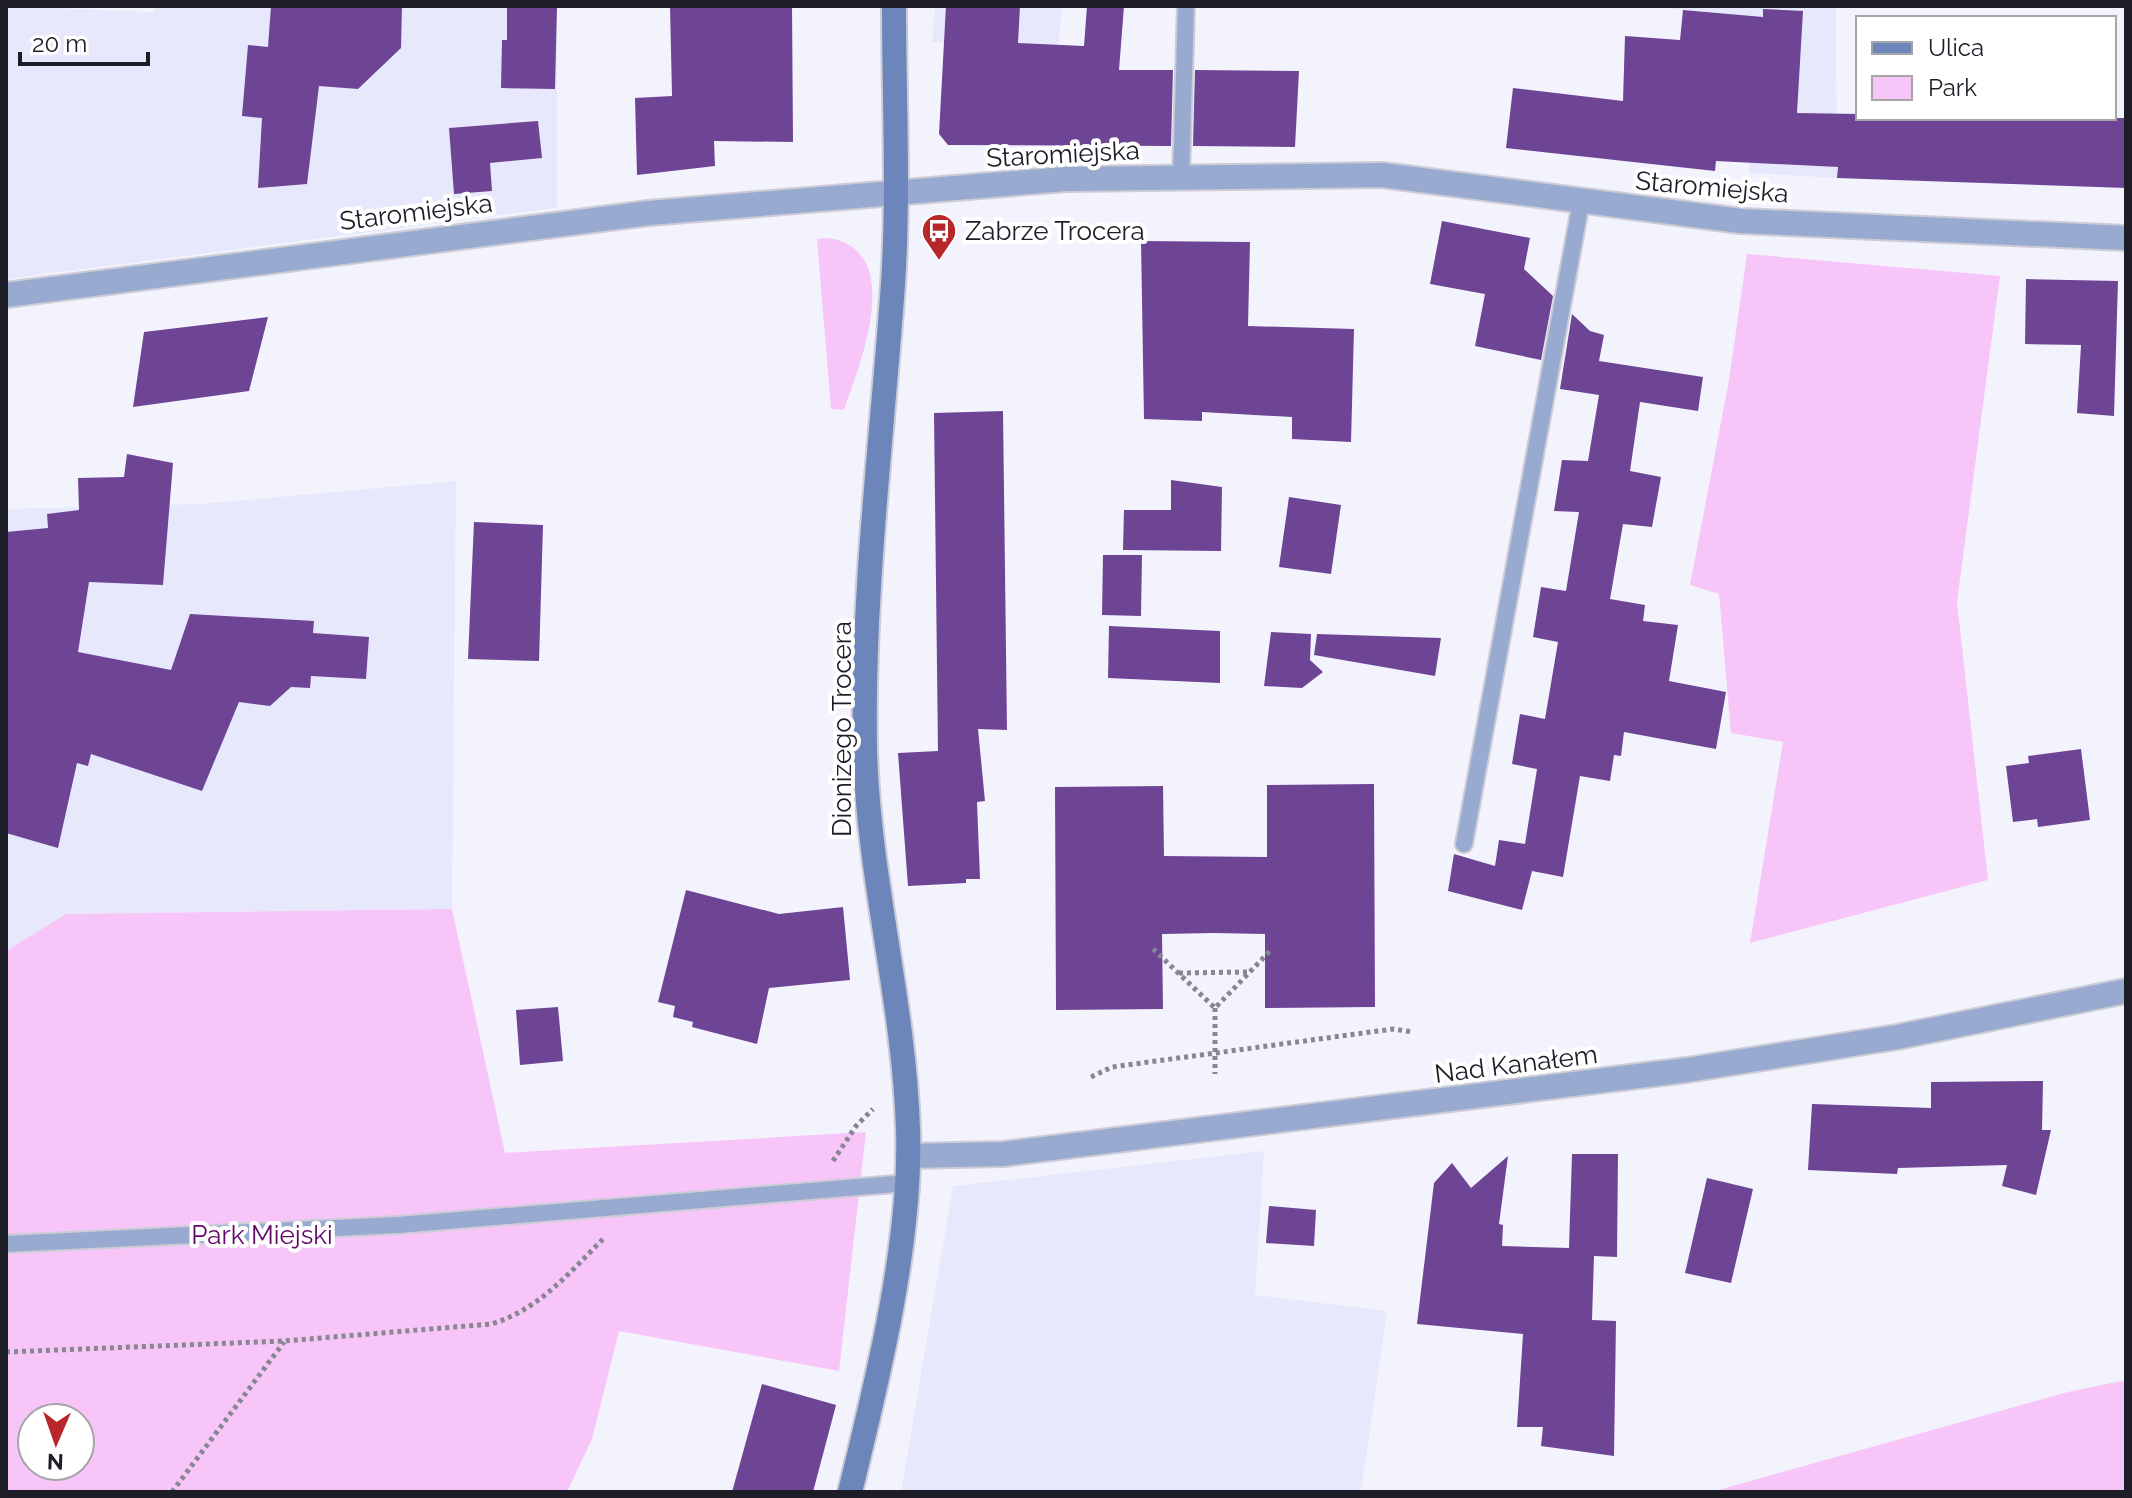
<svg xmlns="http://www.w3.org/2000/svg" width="2132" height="1498" font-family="Raleway,sans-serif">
<rect width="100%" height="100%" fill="#f3f3fe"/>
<g fill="#e8e8fd">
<path d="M6,6L154,12L155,6H557V208L6,279Z"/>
<path d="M935,6H1062L1058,45L932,42Z"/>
<path d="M1642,6H1836L1837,178L1749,173L1756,83L1730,14Z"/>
<path d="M456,481L452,909L66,914L6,951V509L202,504Z"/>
<path d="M1264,1151L1255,1295L1387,1311L1361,1492H901L953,1186Z"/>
</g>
<g fill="#f8c5f9" fill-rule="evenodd">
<path d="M829,238C907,251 859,366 844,410L831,409L817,239Z"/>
<path d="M1747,254L2000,276L1957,602L1988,880L1750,943L1783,742L1731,733L1719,594L1690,585L1729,380Z"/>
<path d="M452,909L505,1153L866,1132L839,1371L619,1331L592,1439L567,1492H6V951L66,914ZM32,1418H80V1466H32Z"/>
<path d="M2126,1380V1492H1711L2068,1392Z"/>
</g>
<g fill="#6d4594">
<path d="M271,6H402L401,48L358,89L319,86L307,184L258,188L262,118L242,116L248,45L268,47Z"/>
<path d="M507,6H557L555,89L501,88L502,40H507Z"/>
<path d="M670,6H792L793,142L714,141L715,166L637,175L635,98L672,96Z"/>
<path d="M946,6H1020L1018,43L1084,46L1087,6H1124L1119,70H1173L1171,146L948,145L939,134Z"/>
<path d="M1763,9L1803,11L1797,113L1858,114V118H2126V188L1837,178L1838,167L1716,161L1715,171L1506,148L1513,88L1623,101L1625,36L1680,40L1683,10L1763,17Z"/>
<path d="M1195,70L1299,71L1295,147L1193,146Z"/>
<path d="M538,121L542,158L490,163L492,191L454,194L449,128Z"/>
<path d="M1442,221L1530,238L1524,269L1553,296L1541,360L1475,346L1485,294L1430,284Z"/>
<path d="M1141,241L1250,242L1248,326L1354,329L1351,442L1292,439V417L1202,412V421L1144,419Z"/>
<path d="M2026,279L2118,281L2114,416L2077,413L2081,345L2025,344Z"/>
<path d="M1572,314L1590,331L1604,335L1599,361L1703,377L1698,411L1640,402L1630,471L1661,477L1652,527L1623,524L1610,599L1645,605L1643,621L1678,625L1669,681L1726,692L1716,749L1624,732L1621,756L1614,755L1610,781L1580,776L1563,877L1532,871L1522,910L1448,891L1454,854L1495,866L1499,840L1525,844L1537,769L1512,764L1520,714L1545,719L1558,642L1533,637L1541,587L1566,591L1579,512L1554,511L1562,460L1588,461L1599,395L1560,389Z"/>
<path d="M268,317L249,391L133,407L144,332Z"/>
<path d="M1003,411L1007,730L978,729L985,801L977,802L980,879H966V883L908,886L898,753L938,751L934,413Z"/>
<path d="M127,454L173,463L163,585L89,582L78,652L171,670L190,614L314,621L313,633L369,637L366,679L311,676L310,688L291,687L270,706L239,702L202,791L91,754L88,766L77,763L58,848L6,833V532L48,528L47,514L79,510L78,478L124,477Z"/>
<path d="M1171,480L1222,487L1221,551L1123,550L1124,510H1171Z"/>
<path d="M1289,497L1341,505L1331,574L1279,567Z"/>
<path d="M474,522L543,525L539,661L468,659Z"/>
<path d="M1103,555H1142L1141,616L1102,615Z"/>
<path d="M1109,626L1220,631V683L1108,678Z"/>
<path d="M1271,632L1311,634L1310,660L1323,672L1302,688L1264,686Z"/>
<path d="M1317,634L1441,638L1435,676L1314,655Z"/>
<path d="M2081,749L2090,820L2038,827L2037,819L2013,822L2006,766L2029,763L2028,756Z"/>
<path d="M1374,784L1375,1007L1265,1008V934L1214,933L1162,934L1163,1009L1056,1010L1055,787L1163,786L1164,856L1267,857V785Z"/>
<path d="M686,890L779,914L843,907L850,980L769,988L757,1044L692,1027L693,1022L673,1017L675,1006L658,1002Z"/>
<path d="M558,1007L563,1061L520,1065L516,1010Z"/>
<path d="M2043,1081L2042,1130H2051L2036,1195L2002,1186L2007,1165L1898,1168L1897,1174L1808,1170L1812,1104L1931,1108V1082Z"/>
<path d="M1572,1154H1618L1617,1257L1594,1256L1592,1320L1616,1321L1614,1456L1541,1446L1543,1427H1517L1523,1334L1417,1324L1434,1183L1452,1163L1471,1188L1508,1156L1499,1224L1503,1225L1502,1246L1569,1248Z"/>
<path d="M1707,1178L1753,1189L1731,1283L1685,1273Z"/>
<path d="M1269,1206L1316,1210L1314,1246L1266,1243Z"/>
<path d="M762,1384L836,1405L813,1492H732Z"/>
</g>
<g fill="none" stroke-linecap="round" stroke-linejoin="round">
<defs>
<g id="lane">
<path d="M1181,177L1186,6"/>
<path d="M1464,844L1581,202"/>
<path d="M6,1244L398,1225L907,1183"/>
</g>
<g id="street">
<path d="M6,295L649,213L1066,179L1382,175L1741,221L2126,238"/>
<path d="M908,1156L1003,1154L1687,1070L1897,1037L2126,991"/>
</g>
<path id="secondary" d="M850,1492C877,1382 912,1242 908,1129C904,1001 868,877 865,749C862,594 882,439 893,284C899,192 894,98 894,6"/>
</defs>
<use href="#lane" stroke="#ccccd7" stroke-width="20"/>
<use href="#street" stroke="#ccccd7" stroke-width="28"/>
<use href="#secondary" stroke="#ccccd7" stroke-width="28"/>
<g stroke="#878791" stroke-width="5" stroke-dasharray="4 4" stroke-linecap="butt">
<path d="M1153,949L1215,1008L1271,950"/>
<path d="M1179,973L1249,972"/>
<path d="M1215,1008V1074"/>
<path d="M1091,1077L1112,1067L1393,1029L1413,1032"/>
<path d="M833,1161L856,1126L873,1109"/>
<path d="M6,1352L284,1341L491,1324C539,1310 570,1272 604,1238"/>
<path d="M172,1492L284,1342"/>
</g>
<use href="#lane" stroke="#98aacf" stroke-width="16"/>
<use href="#street" stroke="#98aacf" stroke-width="24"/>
<use href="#secondary" stroke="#6c85bb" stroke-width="24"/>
</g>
<defs>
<symbol id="bus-pin" viewBox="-11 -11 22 30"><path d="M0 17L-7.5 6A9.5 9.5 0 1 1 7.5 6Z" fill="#b72729" stroke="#fff"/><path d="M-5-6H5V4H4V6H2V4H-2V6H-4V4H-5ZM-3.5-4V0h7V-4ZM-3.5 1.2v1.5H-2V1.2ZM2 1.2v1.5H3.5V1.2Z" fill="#fff"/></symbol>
</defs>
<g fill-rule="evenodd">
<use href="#bus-pin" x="919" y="211" width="40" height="54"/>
</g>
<g text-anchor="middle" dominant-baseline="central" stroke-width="8" stroke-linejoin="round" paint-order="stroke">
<g font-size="26" fill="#1d1d27" stroke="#fff">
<text transform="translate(1063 154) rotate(-3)">Staromiejska</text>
<text transform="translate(1712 187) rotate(5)">Staromiejska</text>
<text transform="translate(416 212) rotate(-7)">Staromiejska</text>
<text transform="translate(842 729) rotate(-90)">Dionizego Trocera</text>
<text transform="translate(1516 1064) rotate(-7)">Nad Kanałem</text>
</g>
<g font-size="26" fill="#1d1d27" stroke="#fff" text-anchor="start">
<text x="965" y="231">Zabrze Trocera</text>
</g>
<g font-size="26" fill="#620767" stroke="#fff">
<text x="262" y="1235">Park Miejski</text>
</g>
</g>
<rect width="2132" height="1498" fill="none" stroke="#1d1d27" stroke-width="16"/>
<rect x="1856" y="16" width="260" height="104" fill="#ffffff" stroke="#a5a5a9" stroke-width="2"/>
<rect x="1872" y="42" width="40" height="12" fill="#6c85bb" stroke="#a5a5a9" stroke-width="2"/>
<text x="1928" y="56" font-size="24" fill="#1d1d27">Ulica</text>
<rect x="1872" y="76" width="40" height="24" fill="#f8c5f9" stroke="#a5a5a9" stroke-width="2"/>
<text x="1928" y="96" font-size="24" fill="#1d1d27">Park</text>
<g transform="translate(56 1442) rotate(182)"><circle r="38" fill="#ffffff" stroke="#a5a5a9" stroke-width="2"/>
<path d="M0-6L14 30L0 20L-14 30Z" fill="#b72729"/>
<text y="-12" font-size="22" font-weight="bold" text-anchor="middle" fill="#1d1d27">N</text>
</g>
<path d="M20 52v12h128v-12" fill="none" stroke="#1d1d27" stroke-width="4"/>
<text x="32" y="52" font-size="24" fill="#1d1d27" stroke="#ffffff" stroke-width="6" paint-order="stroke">20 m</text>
</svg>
